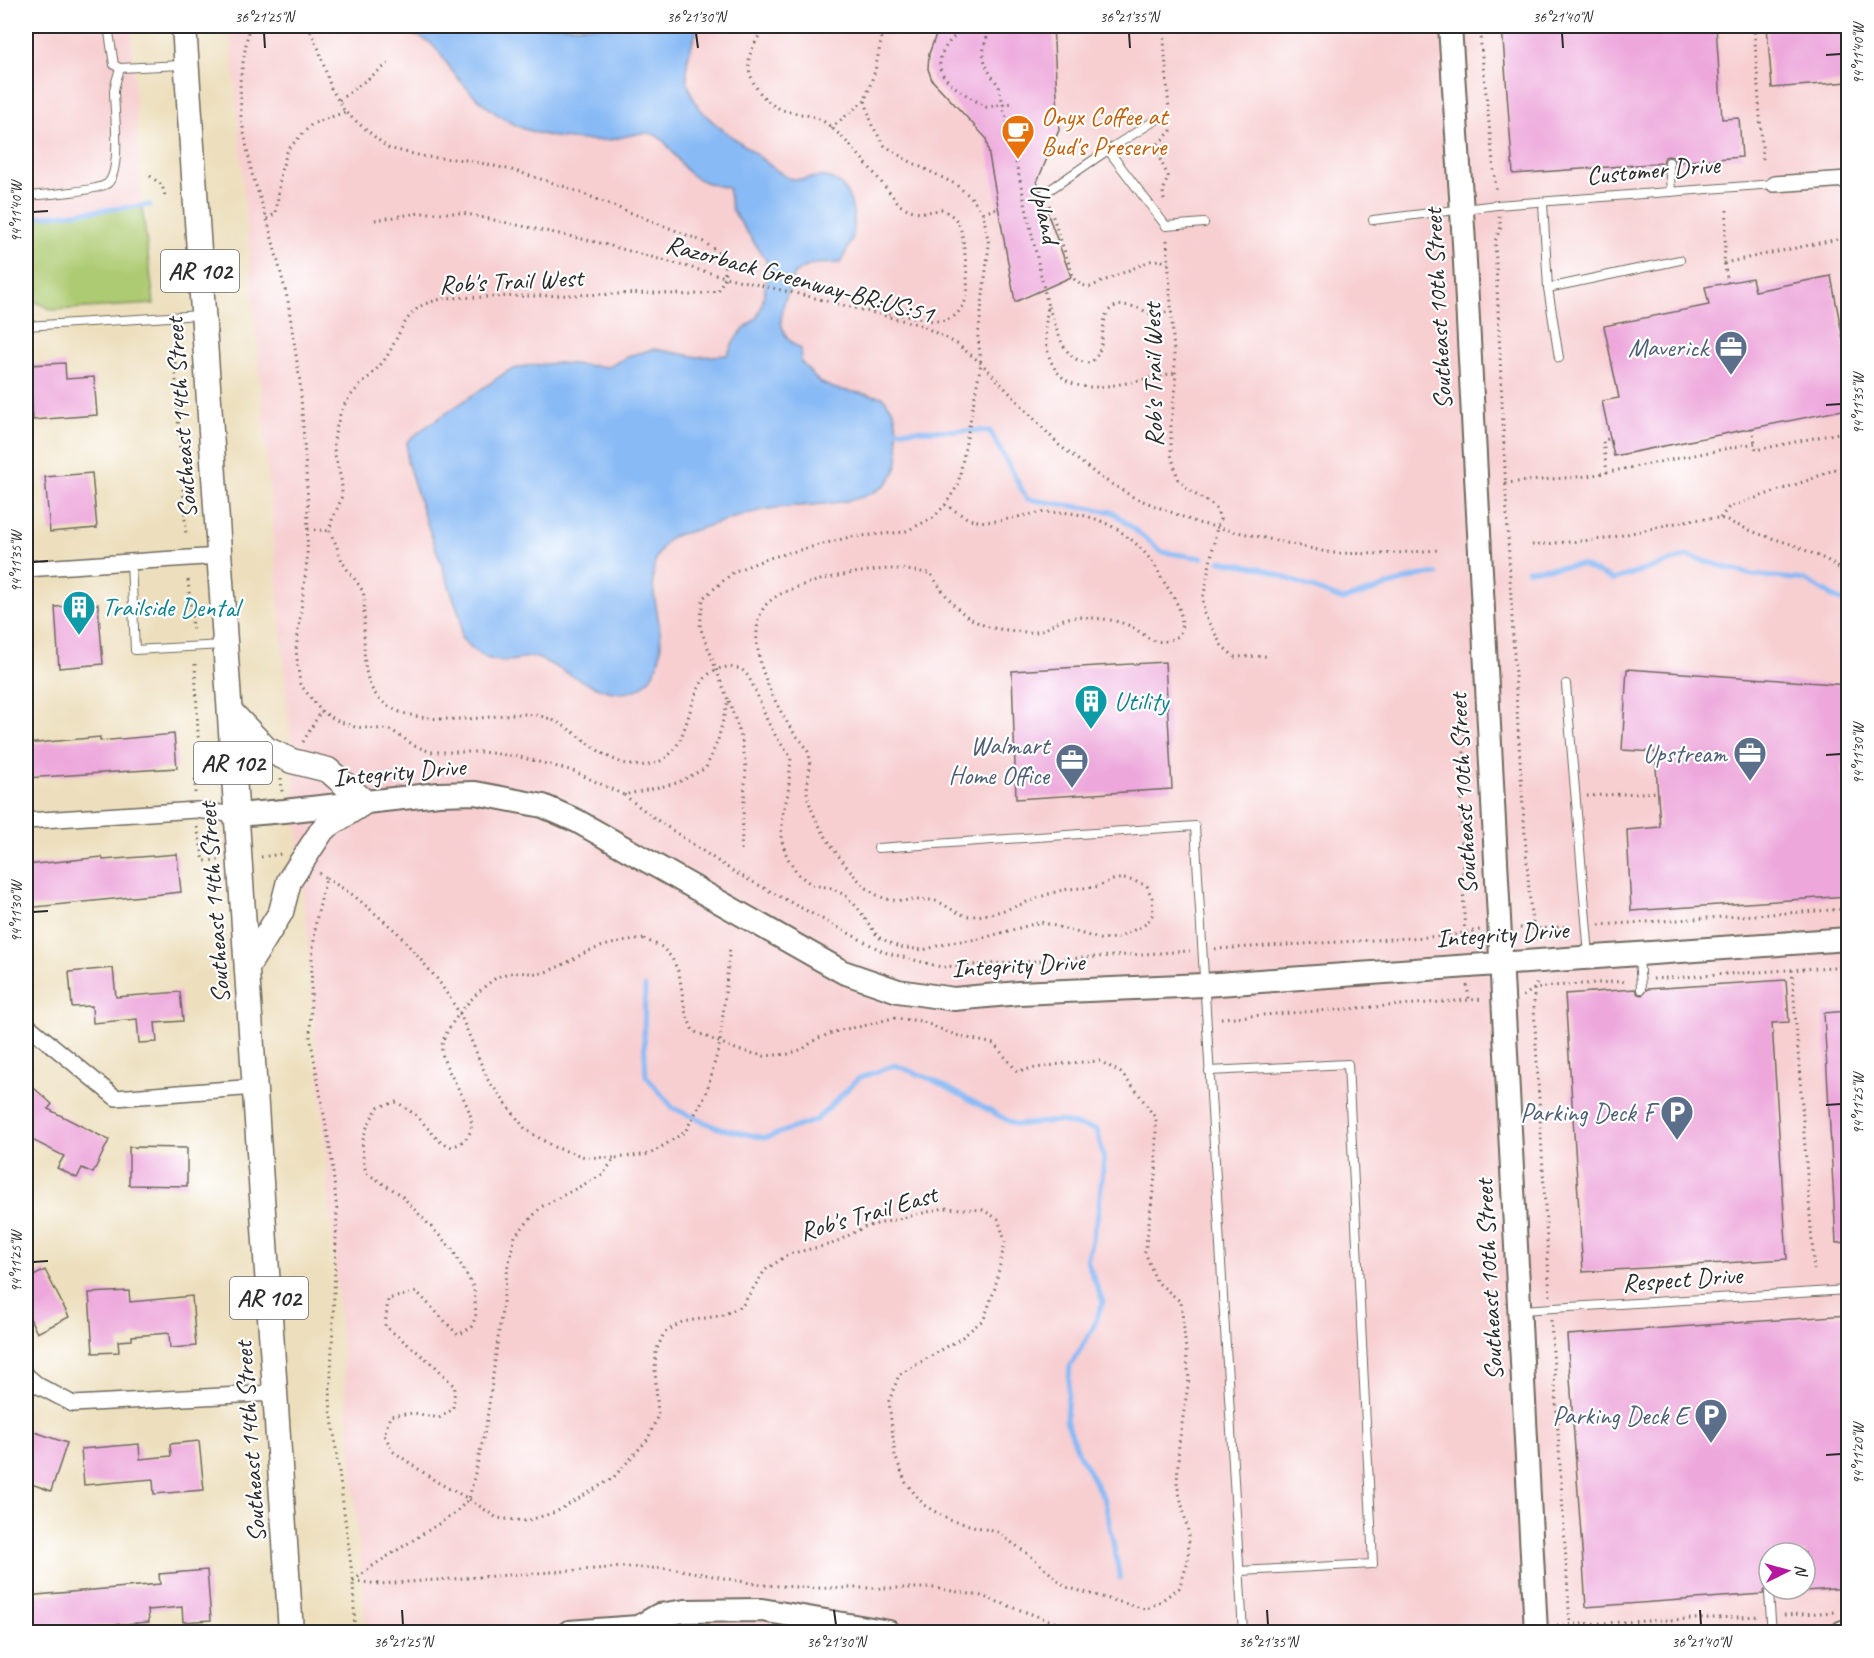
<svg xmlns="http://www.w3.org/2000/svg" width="1874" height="1658" font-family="Caveat,sans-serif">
<rect width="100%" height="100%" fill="#fff"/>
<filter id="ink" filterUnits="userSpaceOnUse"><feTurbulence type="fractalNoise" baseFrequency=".0167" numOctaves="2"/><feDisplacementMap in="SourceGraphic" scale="12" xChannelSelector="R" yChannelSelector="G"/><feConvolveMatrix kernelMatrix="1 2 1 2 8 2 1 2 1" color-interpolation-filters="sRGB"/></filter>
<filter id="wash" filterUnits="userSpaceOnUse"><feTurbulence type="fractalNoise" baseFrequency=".008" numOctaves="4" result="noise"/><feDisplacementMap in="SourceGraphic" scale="24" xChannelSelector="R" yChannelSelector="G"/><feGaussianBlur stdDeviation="1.35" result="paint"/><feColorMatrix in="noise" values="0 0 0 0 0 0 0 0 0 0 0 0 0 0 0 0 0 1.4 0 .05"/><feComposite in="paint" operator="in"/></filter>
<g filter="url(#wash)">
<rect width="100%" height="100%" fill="#eddfbd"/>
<g fill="#f7cfd1" fill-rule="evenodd">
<path d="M26,26H131L142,206L26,220Z"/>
<path d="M230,26H1848V1632H366ZM1769,1553H1805V1589H1769Z"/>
</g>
<path fill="#adcb72" stroke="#6c7b4e" stroke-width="1.5" d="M142,206L154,304L52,310L26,297V220Z"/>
<path fill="#88baf5" stroke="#5a7290" stroke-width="1.5" d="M376,26H699C694,38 688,52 687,65C683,107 719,127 748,148C759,156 779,174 789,178C802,183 818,173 830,178C852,186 857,218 852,238C850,246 844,255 840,263L812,264L795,273C785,302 767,329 801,349V362L819,382L836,389L883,397C886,402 892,407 894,412C897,421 897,434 898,444C907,511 818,502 775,508C747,512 719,523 692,531C686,533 675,534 670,538C667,540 664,545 662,548C637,581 673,631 656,668C630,724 570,669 534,657C528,656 522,659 516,660C489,664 479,656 461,638V619L423,512L407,461V442L420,431L508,371L525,366L558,363L608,367L631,355L654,349L698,357L727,355L737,336L757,317L762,305L767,278L766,260L732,210L728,188C715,185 702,183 690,174C677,163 669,140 653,134C640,130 621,139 607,140C579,142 538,137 513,124C490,111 475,98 457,77C447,66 441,51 429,42C414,32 392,31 376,26Z"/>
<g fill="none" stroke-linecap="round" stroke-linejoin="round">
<g stroke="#88baf5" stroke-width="5">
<path d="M26,218L150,205"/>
<path d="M896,430L990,431L1027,499L1113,512L1162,552L1202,558"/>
<path d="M1220,561L1261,568L1343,600L1421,575L1437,574"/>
<path d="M1528,570L1582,565L1613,580L1688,556L1752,575L1805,580L1848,605"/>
<path d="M645,987L644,1036L646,1076L673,1108L718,1128L765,1138L816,1120L859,1078L895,1065L933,1080L1016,1125L1059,1121L1097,1130L1104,1160L1098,1214L1087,1261L1103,1302L1092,1330L1070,1366L1066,1420L1079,1454L1105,1501L1120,1578"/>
</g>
</g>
<g id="blocks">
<g fill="#eda7db">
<path d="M939,26H1053L1059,130L1037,182L1040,189L1036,195L1039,200L1043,201L1071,277L1015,302L986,138L932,80L928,69L929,54Z"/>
<path d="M1502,26H1716L1722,119L1739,118L1742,157L1675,162L1674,158L1669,156L1665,157L1663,163L1513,174Z"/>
<path d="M1767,26H1848V82L1772,88Z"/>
<path d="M1831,276L1846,355L1848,354V409L1614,456L1602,401L1619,398L1604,326L1709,305L1705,287L1752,278L1755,291Z"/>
<path d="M65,363L66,379L94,377L97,415L33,420L29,365Z"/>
<path d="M92,473L97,528L50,532L45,477Z"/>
<path d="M98,604L103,664L59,668L55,607Z"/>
<path d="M1165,662L1172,789L1016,799L1012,671Z"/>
<path d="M1627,669L1848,685V766H1842L1846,816L1848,815V896L1631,911L1627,830L1660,827L1655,752L1622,750Z"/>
<path d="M174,734L177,768L26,778V744L100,737V741Z"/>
<path d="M177,854L181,892L26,908V865L102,857L103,860Z"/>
<path d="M113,968L116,997L180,992L183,1021L155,1023L157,1042L139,1043L137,1019L93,1023L92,1006L72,1007L69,972Z"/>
<path d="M1786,980L1789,1022L1772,1023L1787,1259L1583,1272L1565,994L1635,989L1638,994L1642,995L1647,989Z"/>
<path d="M1848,1011V1242L1836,1243L1824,1013Z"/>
<path d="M26,1081L52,1104L48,1109L109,1140L93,1173L82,1168L77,1178L57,1168L64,1156L32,1140L26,1134Z"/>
<path d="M129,1147L187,1148V1186L129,1185Z"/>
<path d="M45,1270L69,1317L37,1333L26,1310V1280Z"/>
<path d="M129,1291L130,1302L192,1296L196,1346L170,1348L169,1333L132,1336V1340L118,1341L119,1352L93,1353L89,1293Z"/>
<path d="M1848,1315V1588L1805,1591V1553H1769V1588L1765,1589L1763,1594L1586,1607L1567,1335Z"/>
<path d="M26,1429L67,1443L51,1491L26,1482Z"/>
<path d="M199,1441L204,1490L154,1494L153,1479L84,1485L81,1449L139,1444L140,1459L171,1456L170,1444Z"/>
<path d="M207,1570L211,1620L183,1622L182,1607L148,1610L149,1622L26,1632V1596L160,1584L159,1574Z"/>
</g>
</g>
</g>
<g filter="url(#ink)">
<use href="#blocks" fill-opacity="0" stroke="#6f6a5e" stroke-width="1.5"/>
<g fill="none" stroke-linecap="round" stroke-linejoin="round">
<defs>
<g id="lane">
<path d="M108,26L114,65L120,68L182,65"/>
<path d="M1108,150L1159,118"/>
<path d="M1669,162L1671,192"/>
<path d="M1042,195L1108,150L1166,226L1204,223"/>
<path d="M26,196C41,195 99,191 108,183C122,169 114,110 114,91C115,83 118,76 120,68"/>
<path d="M1543,203L1548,288L1680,260"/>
<path d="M1373,220L1497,205L1774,184"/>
<path d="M1548,288L1559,358"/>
<path d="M26,326L201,315"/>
<path d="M131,562L135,650L222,645"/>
<path d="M1566,684L1589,955"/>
<path d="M878,848L1195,826L1243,1632"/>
<path d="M1639,955L1641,989"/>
<path d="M1209,1071L1348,1064L1373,1564L1239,1571"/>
<path d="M1521,1310L1848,1290"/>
<path d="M1769,1594L1772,1632"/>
</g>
<g id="street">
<path d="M1774,184L1848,179"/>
<path d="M26,569L219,556"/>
<path d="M26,821L196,810L237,815"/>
<path d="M26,1024L116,1098L255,1087"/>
<path d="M26,1375L39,1386L73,1404L275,1393"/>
</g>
<g id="secondary">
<path d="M1450,26L1464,243L1536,1632"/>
<path d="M237,815L284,811L439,794L475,793L543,806L577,821L843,972L898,991L954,999L1019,993L1204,985L1848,939"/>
<path d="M569,1632L638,1627L659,1615L685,1611L762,1610L889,1632"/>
<path d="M1843,1632H1848"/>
</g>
<g id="primary">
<path d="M184,26L291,1632"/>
<path d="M230,711L266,749L292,761L328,770L365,802L323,829L289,881L281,912L247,967"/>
</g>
</defs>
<use href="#lane" stroke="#6f6a5e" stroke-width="10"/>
<use href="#street" stroke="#6f6a5e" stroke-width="18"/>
<use href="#secondary" stroke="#6f6a5e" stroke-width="26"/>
<use href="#primary" stroke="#6f6a5e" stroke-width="27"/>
<g stroke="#6f6a5e" stroke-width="3" stroke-dasharray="1.5 4.5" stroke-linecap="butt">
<path d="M249,26L240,81L241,117L252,174L267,219L288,301L300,382L308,501L307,562L296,650L300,684L321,711"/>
<path d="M308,26L318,47L331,88L345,112L388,148L426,157L467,160L512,170L566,187L702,241L724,256L725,277L718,291L690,295L657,293L445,298C438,300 428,302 421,306C402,318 397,342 385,359C370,380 346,392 339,418C337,426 334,435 334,443C333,459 343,475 342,492C342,505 330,517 330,530C330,534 334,540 336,544C338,550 340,557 343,563C349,573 358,582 363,592C365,598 364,606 364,612C366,650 355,695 400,712C425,721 463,720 490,717C509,714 525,712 544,717C583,728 606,774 652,764C700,753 679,670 728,667C730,667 740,668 742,670C753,677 762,711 769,724C775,736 783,747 791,757L788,794L783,812L781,838L787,857L798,874L812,885L832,888L846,896L857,907L878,937L899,947L923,950L952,942L979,939L1041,922L1100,939L1118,938L1146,924L1153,914L1152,898L1147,886C1135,881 1125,877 1112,880C1107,882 1104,884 1099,886C1086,889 1072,887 1059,891C1029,899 1003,915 972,916C956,917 945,901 930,900C913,899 893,904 877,895C853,883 808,818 807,791C807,779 812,768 809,755C807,746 800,740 794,733C781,714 771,694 763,672C757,653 752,624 765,606C782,583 865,569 893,569C906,569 918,572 930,573C947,597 957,615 986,626C992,629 1030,633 1036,632C1046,630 1052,624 1061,620C1071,616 1083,617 1093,618C1104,619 1115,620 1125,624C1148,632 1149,651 1179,636C1187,615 1175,599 1164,582C1160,577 1159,571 1155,566C1126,524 1082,506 1032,514C1015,517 991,525 973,520C964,518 954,509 945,505"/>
<path d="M764,26C760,35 753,45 750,55C744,78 764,105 786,111C799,114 815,115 826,123C855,146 876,177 900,205C913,213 925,214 941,209C949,213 957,218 960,227C964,237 969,287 967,296C965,304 958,315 951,318C930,327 909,311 888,315"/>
<path d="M968,26C954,34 930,58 944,76C954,89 972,98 986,107L1012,103"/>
<path d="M992,26C979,52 981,63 999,86L1048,307C1041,342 1047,387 1092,387C1118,387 1150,377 1175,373"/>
<path d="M1163,26L1169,110"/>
<path d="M1479,26L1496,191"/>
<path d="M1754,26L1763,161"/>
<path d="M339,100L388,64"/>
<path d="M831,128L865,100"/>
<path d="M150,176L162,185L165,196"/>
<path d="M1164,200L1163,192L1168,176L1156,151L1158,144L1171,131L1170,126"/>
<path d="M1049,205L1074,279L1081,285L1090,287L1150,261L1159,260L1168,263"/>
<path d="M1727,210L1724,263L1728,283"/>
<path d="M983,213L999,208"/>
<path d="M1499,216L1501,227L1495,241C1505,466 1513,691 1531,915L1535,929L1574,926"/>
<path d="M267,219L276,213L281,171L288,149L312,124L345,112"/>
<path d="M375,220L419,213H462L596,242L725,277L807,296L921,325L957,344L981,363L1059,445L1100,477L1133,497L1198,523L1331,553L1381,554L1439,550"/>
<path d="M1167,240L1176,386L1171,422V454L1178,479L1193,493L1211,504L1217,510L1220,519L1217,527L1203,599L1204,614L1222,646L1235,657L1270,656"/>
<path d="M1724,263L1848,237"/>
<path d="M1048,307C1059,329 1060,360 1089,363C1115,349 1088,299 1130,306C1140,307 1148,314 1157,316L1171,310"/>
<path d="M174,344L180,452"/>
<path d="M1752,428L1755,443"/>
<path d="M1607,473L1603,441L1610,438"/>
<path d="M1505,483L1588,476L1755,443L1756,450L1848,431"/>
<path d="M183,489L186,535"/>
<path d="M1720,518L1729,507L1806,481L1848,464"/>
<path d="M308,529L330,531"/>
<path d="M1532,545L1605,539L1689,520L1720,518L1759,534L1794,545L1827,560L1848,574"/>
<path d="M188,580L193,632"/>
<path d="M195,664L200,779"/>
<path d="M729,701L742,740L746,768L741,850"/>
<path d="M303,742L321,711L338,721L355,727L391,730L415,746L431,752H482L516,756L573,771L624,795L677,783L706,768L718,740L728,700L700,627L703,598L735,571L769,558L850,537L904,532L933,518L945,505L958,485L981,363L978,337L989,245L983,213L971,197L955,184L905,159L884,145L872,125L865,100L875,71L884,26"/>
<path d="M1843,773L1848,772"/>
<path d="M254,777L271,776"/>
<path d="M281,778L282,792"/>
<path d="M195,793V780L214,779"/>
<path d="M624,795L657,820L734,872L884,952L941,967L1190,951"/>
<path d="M1587,796L1657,792"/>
<path d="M197,827L204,861L219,860"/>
<path d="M261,857L281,854"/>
<path d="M319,873L326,878L316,921L312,959L310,1036L332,1160L337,1212L330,1402L353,1581L355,1632"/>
<path d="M326,878L353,895L397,932L438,980L460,1014L488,1080L526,1130L554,1147L585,1157L615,1158"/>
<path d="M1599,925L1848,909"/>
<path d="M1520,928L1535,929L1536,940"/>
<path d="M644,939L662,947L672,958L679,973L685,1011L693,1031L738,1050L764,1056L788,1054L803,1049L816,1039L840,1030L863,1026L893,1018L921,1021L955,1035L994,1044L1017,1071L1067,1063L1100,1061L1121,1073L1138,1093L1156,1119V1169L1145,1252L1156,1281L1181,1302L1189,1379L1179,1443L1177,1484L1189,1535L1188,1562L1179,1588L1158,1603L1145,1609L1066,1587L1032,1557L997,1532L949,1520L924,1505L906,1483L895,1456L889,1401L899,1375L960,1339L984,1319L995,1288L1005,1241L998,1219L983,1210L944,1208L865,1227L832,1244L789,1254L765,1270L742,1306L723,1315L682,1322L664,1333L656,1351L655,1370L658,1415L648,1439L613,1478L556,1512L526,1521L497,1518L469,1499L437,1482L394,1452L384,1435L390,1416L414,1413L439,1418L453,1409L455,1387L435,1366L385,1326L388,1299L417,1292L458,1335L472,1327L476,1314L474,1288L452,1249L400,1194L366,1173C359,1141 362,1134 378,1107L397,1102L417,1116L439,1141L452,1147C503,1128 437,1074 442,1045C446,1024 482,984 500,976C514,970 528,974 541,973C547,972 553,969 558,967C568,963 577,956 587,952C605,944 625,941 644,939Z"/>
<path d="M1465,945L1461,816L1466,709"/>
<path d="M1215,949L1445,936L1480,930"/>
<path d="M1792,970L1814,1270"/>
<path d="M1653,979L1848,966"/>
<path d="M1467,985L1469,999"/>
<path d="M1523,996L1534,989L1537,982"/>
<path d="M1221,1018L1484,999"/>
<path d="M1550,1296L1534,1008V989L1552,986L1628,981"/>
<path d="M1551,1320L1570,1625"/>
<path d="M353,1581L374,1565L454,1514L469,1499L486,1426L508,1266L515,1236L541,1207L602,1175L615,1158L650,1154L685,1132L706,1094L720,1043L730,946"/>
<path d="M353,1581L379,1584L624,1567L676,1569L761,1585L816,1588H934L981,1596L1082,1632"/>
<path d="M1784,1615L1835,1612"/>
<path d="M1557,1625L1760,1616"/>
<path d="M1378,1632L1487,1627L1517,1628"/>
</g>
<use href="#lane" stroke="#fff" stroke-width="8"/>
<use href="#street" stroke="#fff" stroke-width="15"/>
<use href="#secondary" stroke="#fff" stroke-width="22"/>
<use href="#primary" stroke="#fff" stroke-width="24"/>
</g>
</g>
<path fill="none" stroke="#2b2b2b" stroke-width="2" d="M264,33L265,48M696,33L698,48M1129,33L1130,48M1562,33L1563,48M1826,55L1841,54M33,212L48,211M1826,405L1841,404M33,562L48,561M1826,755L1841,754M33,912L48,911M1826,1105L1841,1104M33,1262L48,1261M1826,1455L1841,1454M402,1610L403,1625M834,1610L836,1625M1267,1610L1268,1625M1700,1610L1701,1625"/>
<defs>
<symbol id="cafe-pin" viewBox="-11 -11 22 30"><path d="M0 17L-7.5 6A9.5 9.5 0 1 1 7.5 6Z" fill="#e8710a" stroke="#fff"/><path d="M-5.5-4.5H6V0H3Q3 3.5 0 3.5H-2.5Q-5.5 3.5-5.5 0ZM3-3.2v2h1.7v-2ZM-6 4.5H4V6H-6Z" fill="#fff"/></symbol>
<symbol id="office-pin" viewBox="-11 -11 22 30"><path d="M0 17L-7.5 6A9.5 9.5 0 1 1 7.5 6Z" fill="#5c6f8a" stroke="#fff"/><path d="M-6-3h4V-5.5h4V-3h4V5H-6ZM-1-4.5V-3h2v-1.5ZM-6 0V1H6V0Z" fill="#fff"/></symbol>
<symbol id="building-pin" viewBox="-11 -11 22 30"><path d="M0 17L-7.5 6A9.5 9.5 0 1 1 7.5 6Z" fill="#0f9aa8" stroke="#fff"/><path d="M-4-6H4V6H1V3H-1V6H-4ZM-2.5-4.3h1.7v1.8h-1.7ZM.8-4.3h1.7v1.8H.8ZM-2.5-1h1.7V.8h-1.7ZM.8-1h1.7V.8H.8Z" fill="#fff"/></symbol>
<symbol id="parking-pin" viewBox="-11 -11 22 30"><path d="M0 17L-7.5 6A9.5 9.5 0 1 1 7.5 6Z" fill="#5c6f8a" stroke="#fff"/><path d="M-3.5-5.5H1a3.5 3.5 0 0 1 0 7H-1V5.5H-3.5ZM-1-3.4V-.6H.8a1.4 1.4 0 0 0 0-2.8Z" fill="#fff"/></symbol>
</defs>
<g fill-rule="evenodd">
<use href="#cafe-pin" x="999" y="112" width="38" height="52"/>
<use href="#office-pin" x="1712" y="328" width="38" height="52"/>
<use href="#building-pin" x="60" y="588" width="38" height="52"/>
<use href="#building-pin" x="1072" y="682" width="38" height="52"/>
<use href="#office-pin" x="1731" y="734" width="38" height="52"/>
<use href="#office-pin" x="1053" y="741" width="38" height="52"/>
<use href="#parking-pin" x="1658" y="1093" width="38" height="52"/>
<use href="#parking-pin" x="1692" y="1396" width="38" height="52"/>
</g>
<g text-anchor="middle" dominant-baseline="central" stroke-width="4.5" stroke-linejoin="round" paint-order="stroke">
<g fill="#fff" stroke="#6b6b6b" stroke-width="1.5">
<rect x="161" y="250" width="78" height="42" rx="4.5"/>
<rect x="194" y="742" width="78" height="42" rx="4.5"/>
<rect x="230" y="1277" width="78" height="42" rx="4.5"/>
</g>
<g font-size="24" font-weight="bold" fill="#2b2b2b">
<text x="200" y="271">AR 102</text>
<text x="233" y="763">AR 102</text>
<text x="269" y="1298">AR 102</text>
</g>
<g font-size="26" fill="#c56008" stroke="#fff" text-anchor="start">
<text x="1041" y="116">Onyx Coffee at<tspan x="1041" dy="30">Bud's Preserve</tspan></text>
</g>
<g font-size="26" fill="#2b2b2b" stroke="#fff">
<text transform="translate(1653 170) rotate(-5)">Customer Drive</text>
<text transform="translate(1045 213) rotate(78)">Upland</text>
<text transform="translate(800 279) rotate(15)">Razorback Greenway-BR:US:51</text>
<text transform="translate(511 281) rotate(-3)">Rob's Trail West</text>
<text transform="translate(1438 309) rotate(-93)">Southeast 10th Street</text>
<text transform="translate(1153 375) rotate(-91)">Rob's Trail West</text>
<text transform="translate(181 418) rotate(-94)">Southeast 14th Street</text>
<text transform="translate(399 772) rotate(-5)">Integrity Drive</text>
<text transform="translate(1463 794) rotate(-93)">Southeast 10th Street</text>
<text transform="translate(214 903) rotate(-94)">Southeast 14th Street</text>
<text transform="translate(1502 934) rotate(-4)">Integrity Drive</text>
<text transform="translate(1018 965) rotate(-3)">Integrity Drive</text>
<text transform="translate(868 1213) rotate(-16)">Rob's Trail East</text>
<text transform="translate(1682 1279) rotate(-4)">Respect Drive</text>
<text transform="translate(1489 1280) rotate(-93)">Southeast 10th Street</text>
<text transform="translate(250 1442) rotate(-94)">Southeast 14th Street</text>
</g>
<g font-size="26" fill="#4e5e75" stroke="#fff" text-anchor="end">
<text x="1708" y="347">Maverick</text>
<text x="1049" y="745">Walmart<tspan x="1049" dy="30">Home Office</tspan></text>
<text x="1727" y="753">Upstream</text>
<text x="1654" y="1112">Parking Deck F</text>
<text x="1688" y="1415">Parking Deck E</text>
</g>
<g font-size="26" fill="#0d838f" stroke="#fff" text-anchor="start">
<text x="102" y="607">Trailside Dental</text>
<text x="1114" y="701">Utility</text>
</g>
</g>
<rect width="1874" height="1658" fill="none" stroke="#fff" stroke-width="66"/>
<g transform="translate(1787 1571) rotate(85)"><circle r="28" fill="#ffffff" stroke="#aaaaaa" stroke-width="1.5"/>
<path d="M0-4.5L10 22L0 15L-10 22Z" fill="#b5179e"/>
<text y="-9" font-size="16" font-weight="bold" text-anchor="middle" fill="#2b2b2b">N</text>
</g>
<rect x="33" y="33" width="1808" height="1592" fill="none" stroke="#2b2b2b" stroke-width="2"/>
<g font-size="15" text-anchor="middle" fill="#2b2b2b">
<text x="264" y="22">36°21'25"N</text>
<text x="696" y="22">36°21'30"N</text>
<text x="1129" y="22">36°21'35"N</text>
<text x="1562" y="22">36°21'40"N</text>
<text transform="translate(1858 54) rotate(-90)" y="5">94°11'40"W</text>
<text transform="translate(16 212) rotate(-90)" y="5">94°11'40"W</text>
<text transform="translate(1858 404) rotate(-90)" y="5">94°11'35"W</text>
<text transform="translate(16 562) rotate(-90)" y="5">94°11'35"W</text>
<text transform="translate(1858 754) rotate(-90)" y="5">94°11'30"W</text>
<text transform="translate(16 912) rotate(-90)" y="5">94°11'30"W</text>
<text transform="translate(1858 1104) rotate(-90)" y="5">94°11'25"W</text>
<text transform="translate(16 1262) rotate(-90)" y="5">94°11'25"W</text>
<text transform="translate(1858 1454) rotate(-90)" y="5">94°11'20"W</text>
<text x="403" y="1647">36°21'25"N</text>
<text x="836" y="1647">36°21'30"N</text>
<text x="1268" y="1647">36°21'35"N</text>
<text x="1701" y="1647">36°21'40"N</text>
</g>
</svg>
